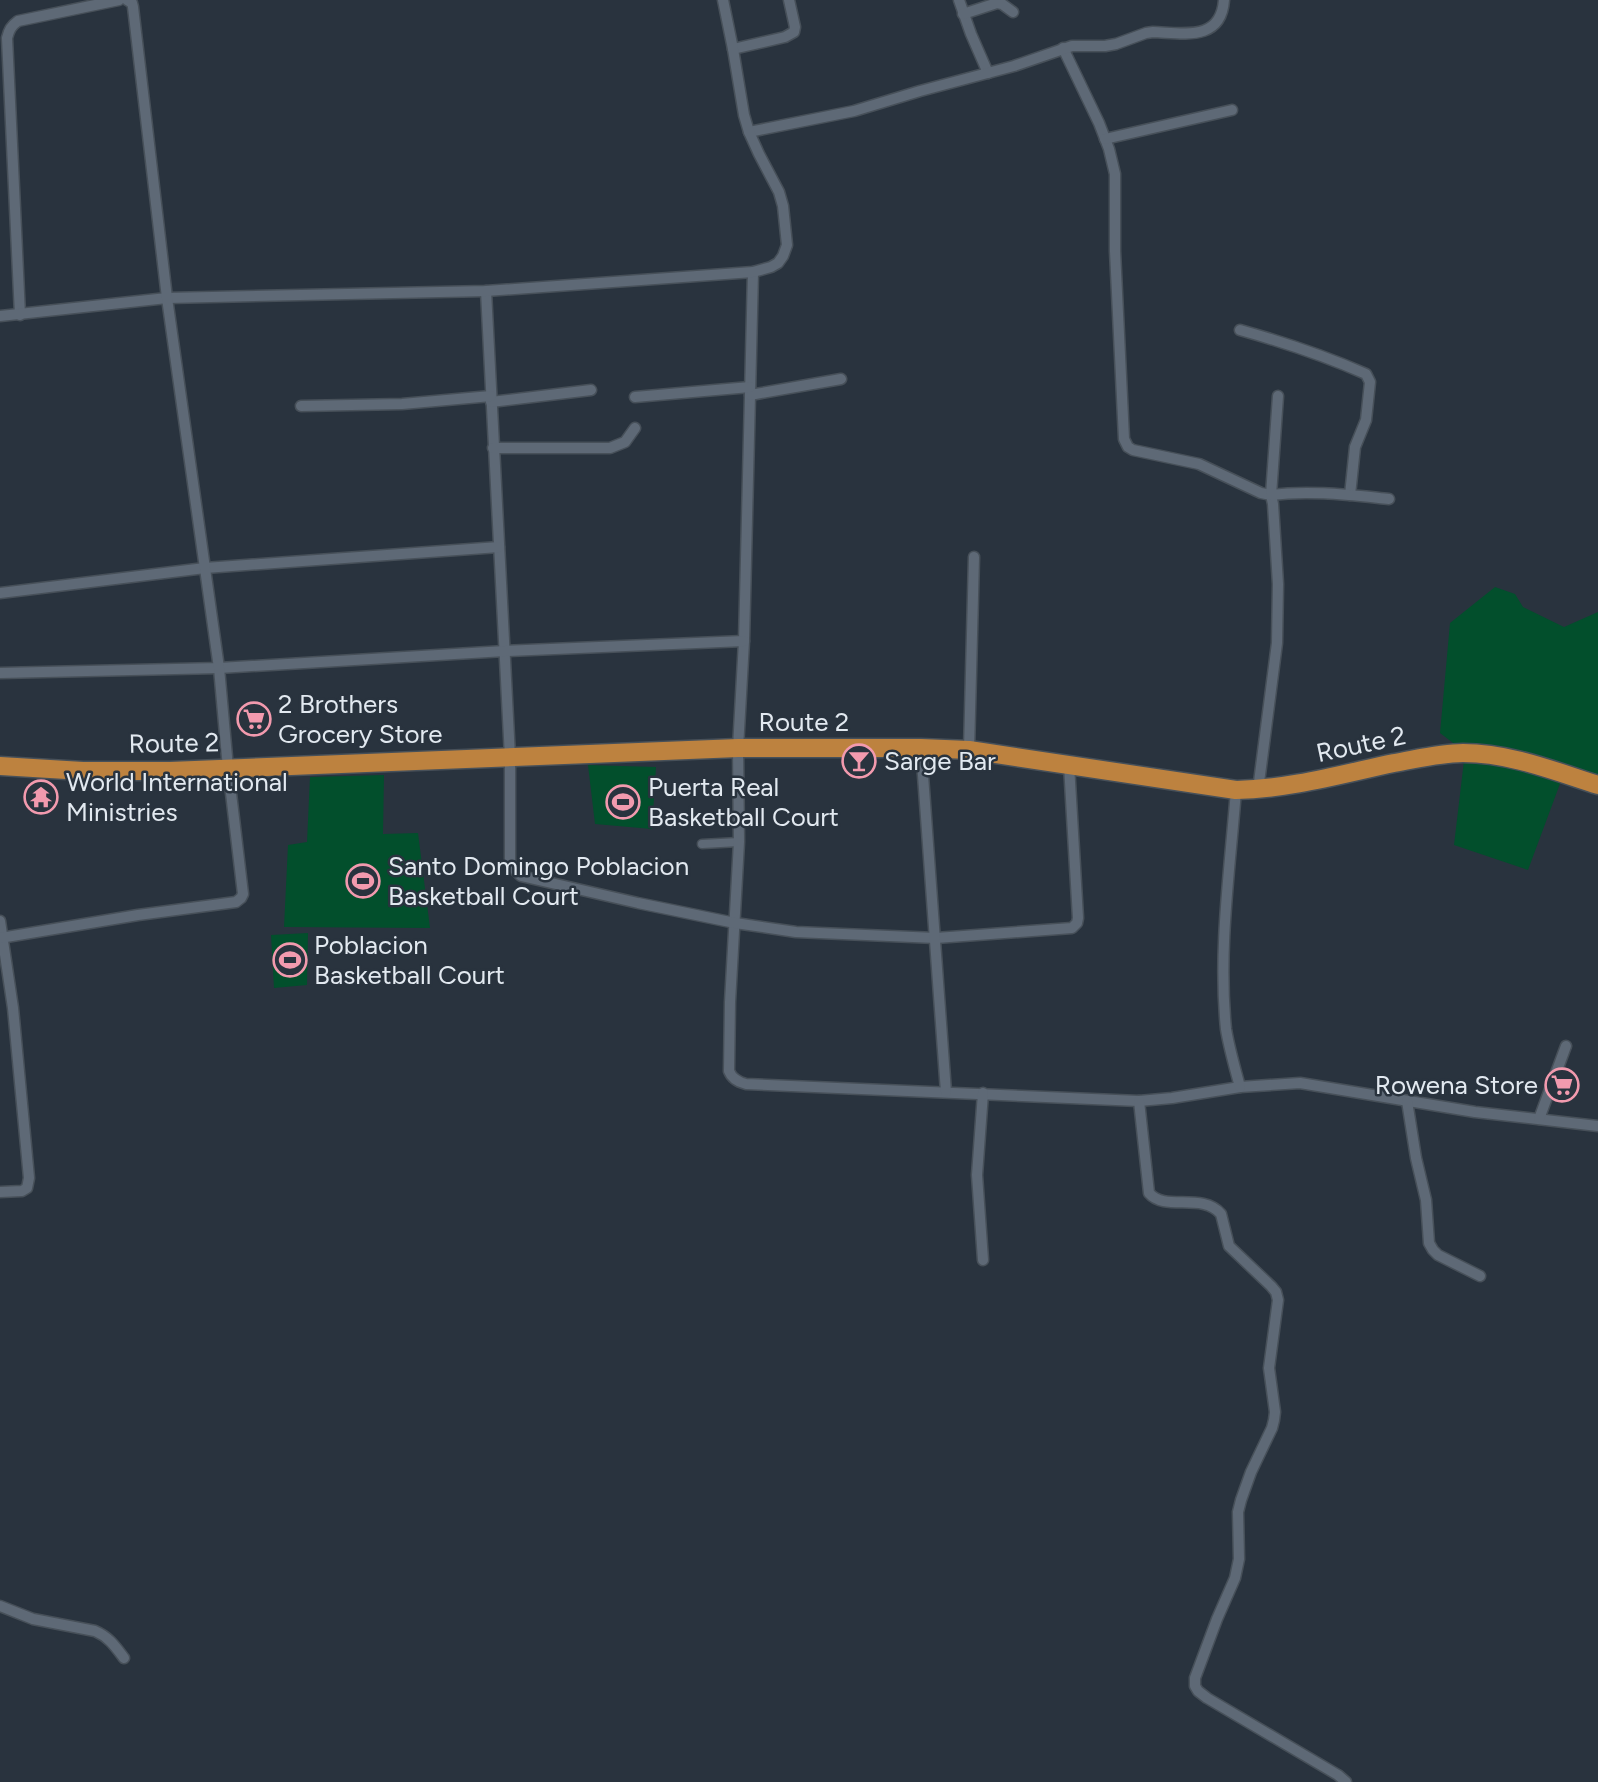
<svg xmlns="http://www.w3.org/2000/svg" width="1598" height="1782" font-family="Figtree,sans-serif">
<rect width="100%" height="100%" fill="#29333e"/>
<g fill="#024f2c">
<path d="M1495,587L1515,594L1523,607L1564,627L1598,612V783L1564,773L1528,870L1454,845L1465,752L1440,733L1450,623Z"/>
<path d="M588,765L656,767L652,829L595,824Z"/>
<path d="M384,775L383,834L418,833L430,928L284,927L288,845L307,842L310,777Z"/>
<path d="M308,933L307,985L274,988L271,935Z"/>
</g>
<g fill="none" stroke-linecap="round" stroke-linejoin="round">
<defs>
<path id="pedestrian" d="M702,844L739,842"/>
<g id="minor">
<path d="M959,0L971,34L988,73"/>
<path d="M963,14L997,3L1002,4L1013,12"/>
<path d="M1063,48L1099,123L1109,149L1115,174V251L1124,439L1128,447L1133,450L1199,464L1261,493L1271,495L1273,504L1278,584L1277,643L1258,790"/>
<path d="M733,49L785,37L794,32L795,27L789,0"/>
<path d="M749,132L854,111L920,91L1014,66L1072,46H1105L1116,44L1146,33L1153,32C1183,33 1221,42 1224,0"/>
<path d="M1105,139L1232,110"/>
<path d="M753,272L744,641L738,748L739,842L730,1002L729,1071C732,1079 738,1082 746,1084L1139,1101L1172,1098L1240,1087L1300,1083L1475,1112L1598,1126"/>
<path d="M486,291L510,757V862L512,867L521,876L638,903L735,923L796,932L936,938L1072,928L1077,923L1078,918L1069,765"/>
<path d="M20,315L7,38C9,30 11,26 18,21L119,0"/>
<path d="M0,316L167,298L486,291L753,272L771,267L778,263L783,256L787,245L783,206L779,192L759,154L749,132L744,115L733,49L723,0"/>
<path d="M1240,330C1283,342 1325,356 1366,374L1370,382L1366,420L1355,447L1350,495"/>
<path d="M750,395L841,379"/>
<path d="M1278,396L1271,495C1310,490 1349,495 1389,499"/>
<path d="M635,397L750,387"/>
<path d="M491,402L591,390"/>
<path d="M301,406L402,404L491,396"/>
<path d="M493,448H610L625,442L635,428"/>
<path d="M0,593L205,568L499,547"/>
<path d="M0,673L219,668L505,651L744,641"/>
<path d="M921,748L946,1092"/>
<path d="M969,750L974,557"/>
<path d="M1236,790C1230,869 1218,950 1226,1029C1229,1048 1235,1068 1240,1087"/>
<path d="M0,921L13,1008L29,1178L27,1188L22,1191L0,1192"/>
<path d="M0,938L138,915L236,902L241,898L243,894L228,768L219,668L167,298L133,7L132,3L127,0"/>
<path d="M983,1093L977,1175L983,1260"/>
<path d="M1139,1101L1149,1193C1165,1212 1202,1192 1221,1214L1229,1246L1271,1286L1276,1292L1278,1300L1269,1368L1275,1412L1274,1420L1272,1428L1251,1472L1241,1500L1238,1512L1239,1559L1235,1578L1217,1619L1195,1678V1686L1198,1691L1207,1698L1338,1775L1346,1782"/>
<path d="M1407,1101L1416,1158L1426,1200L1429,1243L1433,1250L1438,1255L1480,1276"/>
<path d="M1539,1119L1566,1046"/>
<path d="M0,1606L33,1619L95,1631C109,1637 115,1646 124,1658"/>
</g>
<path id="trunk" d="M0,766L83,771H170L738,748H921L969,750L1236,790C1290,789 1342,774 1394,763C1417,759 1440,753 1463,753C1510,753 1554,771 1598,785"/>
</defs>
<use href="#pedestrian" stroke="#475059" stroke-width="11"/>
<use href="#minor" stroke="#475059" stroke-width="13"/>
<use href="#trunk" stroke="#475059" stroke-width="21"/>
<use href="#pedestrian" stroke="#5e6976" stroke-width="8"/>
<use href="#minor" stroke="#5e6976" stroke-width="10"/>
<use href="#trunk" stroke="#bd823f" stroke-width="18"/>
</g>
<defs>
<symbol id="supermarket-ring" viewBox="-11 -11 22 22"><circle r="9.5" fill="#29333e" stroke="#f29aae" stroke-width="1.5"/><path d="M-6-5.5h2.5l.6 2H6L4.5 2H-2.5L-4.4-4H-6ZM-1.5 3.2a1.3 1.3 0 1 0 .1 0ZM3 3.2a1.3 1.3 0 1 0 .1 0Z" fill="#f29aae"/></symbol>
<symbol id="bar-ring" viewBox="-11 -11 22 22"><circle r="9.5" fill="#29333e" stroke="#f29aae" stroke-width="1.5"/><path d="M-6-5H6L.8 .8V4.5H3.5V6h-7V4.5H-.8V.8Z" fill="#f29aae"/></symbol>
<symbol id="temple-ring" viewBox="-11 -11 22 22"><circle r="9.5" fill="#29333e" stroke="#f29aae" stroke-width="1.5"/><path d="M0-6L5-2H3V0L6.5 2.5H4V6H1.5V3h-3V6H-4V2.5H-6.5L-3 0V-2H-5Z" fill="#f29aae"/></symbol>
<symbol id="stadium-ring" viewBox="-11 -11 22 22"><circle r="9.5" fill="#29333e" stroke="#f29aae" stroke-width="1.5"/><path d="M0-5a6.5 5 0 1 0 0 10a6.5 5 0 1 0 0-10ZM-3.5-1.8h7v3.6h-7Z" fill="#f29aae"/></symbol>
</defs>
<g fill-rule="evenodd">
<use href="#supermarket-ring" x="235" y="700" width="38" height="38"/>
<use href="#bar-ring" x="840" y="742" width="38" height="38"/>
<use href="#temple-ring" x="22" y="778" width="38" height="38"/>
<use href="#stadium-ring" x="604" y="783" width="38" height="38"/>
<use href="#stadium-ring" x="344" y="862" width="38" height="38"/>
<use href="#stadium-ring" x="271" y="941" width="38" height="38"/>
<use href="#supermarket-ring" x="1543" y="1066" width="38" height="38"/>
</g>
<g text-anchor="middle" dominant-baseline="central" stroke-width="5" stroke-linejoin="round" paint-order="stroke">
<g font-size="26" fill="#e2e9f0" stroke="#29333e" text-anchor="start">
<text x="278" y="704">2 Brothers<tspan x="278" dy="30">Grocery Store</tspan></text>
<text x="884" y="761">Sarge Bar</text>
<text x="66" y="782">World International<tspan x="66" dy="30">Ministries</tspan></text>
<text x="648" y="787">Puerta Real<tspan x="648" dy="30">Basketball Court</tspan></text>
<text x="388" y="866">Santo Domingo Poblacion<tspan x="388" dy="30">Basketball Court</tspan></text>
<text x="314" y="945">Poblacion<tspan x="314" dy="30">Basketball Court</tspan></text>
<text x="1538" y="1085" text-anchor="end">Rowena Store</text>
</g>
<g font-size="26" fill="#e2e9f0" stroke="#29333e">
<text x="804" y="722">Route 2</text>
<text transform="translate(174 743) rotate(-1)">Route 2</text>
<text transform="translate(1361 744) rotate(-12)">Route 2</text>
</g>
</g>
</svg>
